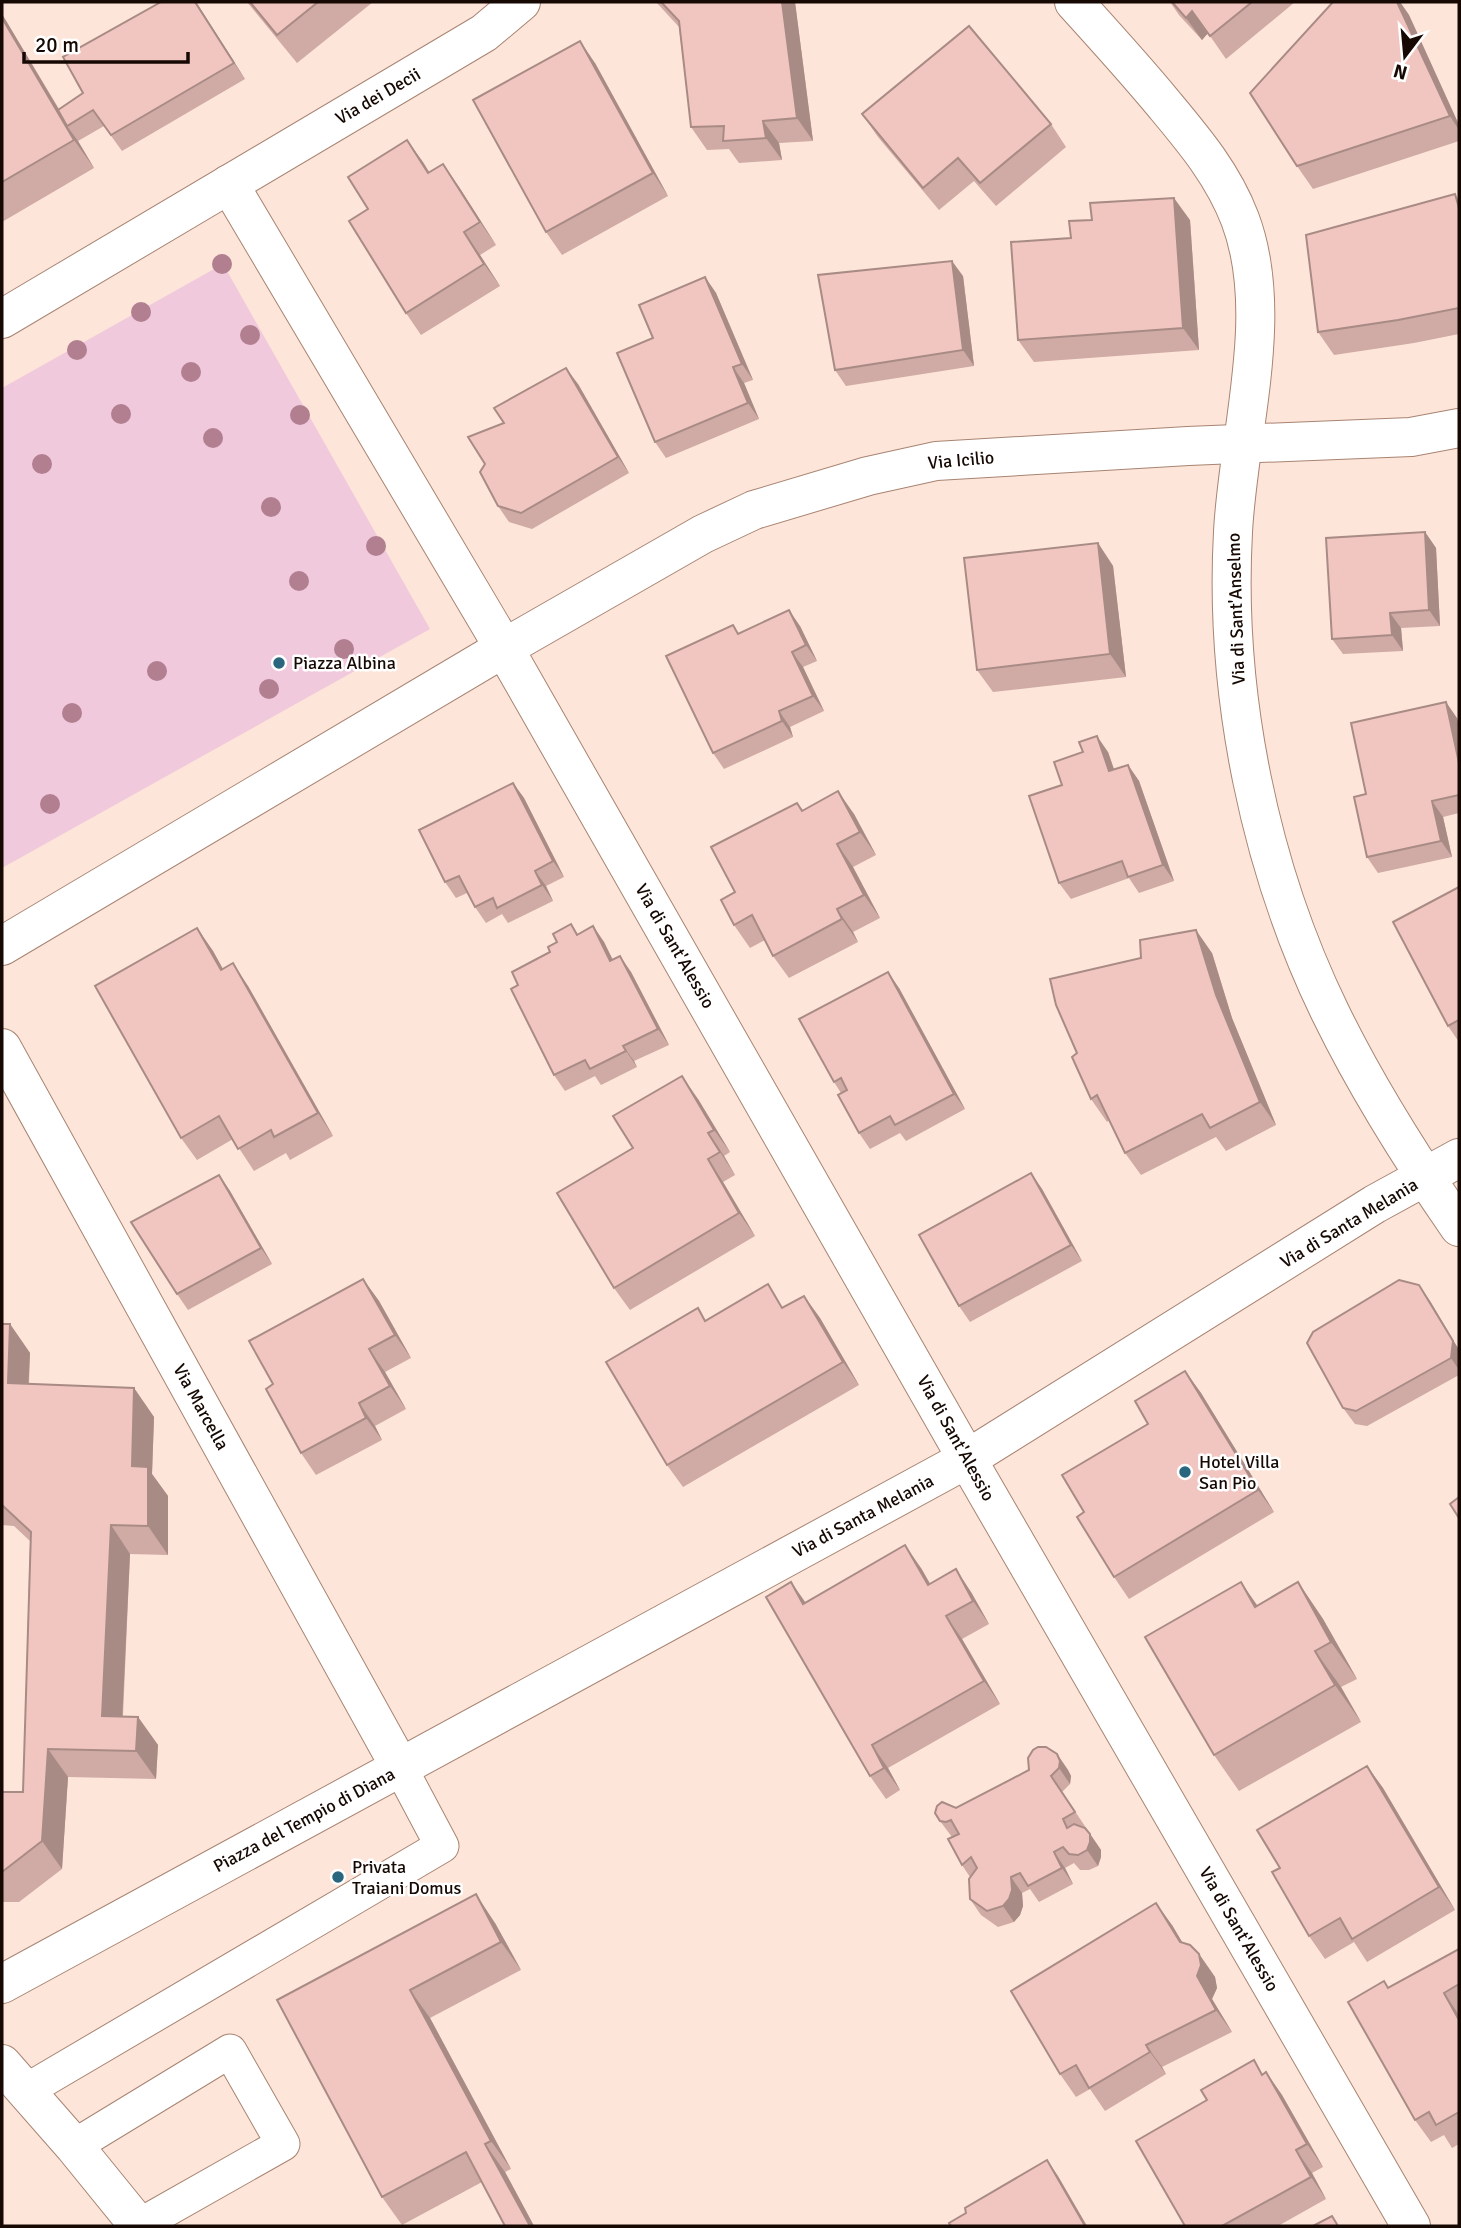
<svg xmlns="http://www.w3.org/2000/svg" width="1461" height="2228" font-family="Signika,sans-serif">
<rect width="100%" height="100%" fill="#fde5d9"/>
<path fill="#f1c9dc" d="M223,264L430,629L2,868V388Z"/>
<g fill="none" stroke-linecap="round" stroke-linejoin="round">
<defs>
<g id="lane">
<path d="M27,2090L442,1846L400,1767"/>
<path d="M74,2146L230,2051L283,2144L138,2226"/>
</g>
<g id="street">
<path d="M1074,2C1104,35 1134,68 1163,103C1193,139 1223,174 1240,219C1276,314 1238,433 1233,532C1224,694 1260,869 1331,1014C1367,1088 1412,1159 1459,1227"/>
<path d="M2,319L484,33L521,2"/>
<path d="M2,946L504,648L229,184"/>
<path d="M2,1048L400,1767"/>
<path d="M2,1984L967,1459L1375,1204L1459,1158"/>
<path d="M2,2064L74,2146L139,2226"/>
<path d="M1411,2226L967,1459L504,648L703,534L754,510L868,476L936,461L1188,446L1411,437L1459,428"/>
</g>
</defs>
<use href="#lane" stroke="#a88472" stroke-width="35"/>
<use href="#street" stroke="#a88472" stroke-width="40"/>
<use href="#lane" stroke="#fff" stroke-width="33"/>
<use href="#street" stroke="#fff" stroke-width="38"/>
</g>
<g fill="#b17f90">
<circle cx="222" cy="264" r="10"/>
<circle cx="141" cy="312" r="10"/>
<circle cx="250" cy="335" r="10"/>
<circle cx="77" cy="350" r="10"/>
<circle cx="191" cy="372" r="10"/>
<circle cx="121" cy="414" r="10"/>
<circle cx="300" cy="415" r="10"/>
<circle cx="213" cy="438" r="10"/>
<circle cx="42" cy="464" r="10"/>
<circle cx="271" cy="507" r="10"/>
<circle cx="376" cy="546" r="10"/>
<circle cx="299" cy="581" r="10"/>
<circle cx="344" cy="649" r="10"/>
<circle cx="157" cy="671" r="10"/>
<circle cx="269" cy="689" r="10"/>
<circle cx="72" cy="713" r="10"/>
<circle cx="50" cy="804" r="10"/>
</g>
<g fill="#d0aaa5">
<path d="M161,2H196L245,79L122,151L104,126L78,141L94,168L2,222V14L59,109L83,93Z"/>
<path d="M247,2H373L297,63Z"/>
<path d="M656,2H795L813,141L779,143L782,160L739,163L729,149L707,150L691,127L679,27Z"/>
<path d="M1170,2H1295L1226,59L1208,33L1202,40L1179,15Z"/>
<path d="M1333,2H1400L1409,15L1459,125V141L1313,189L1297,166Z"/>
<path d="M595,63L668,196L562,255L546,232Z"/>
<path d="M862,114L1051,124L1066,147L996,206L974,181L939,210L878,137Z"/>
<path d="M407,140L429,173L459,187L496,245L480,255L500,286L421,335L406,313L368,209Z"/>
<path d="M1455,194L1459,200V334L1414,343L1334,355L1318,332Z"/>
<path d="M1190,220L1199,350L1034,362L1018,340L1071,238Z"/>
<path d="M963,276L974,366L846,386L835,370Z"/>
<path d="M705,277L716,293L753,380L744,383L759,419L666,458L655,442L653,338Z"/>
<path d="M578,384L629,473L532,529L509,522L498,506L485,464Z"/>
<path d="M1425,532L1436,548L1440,626L1401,628L1403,651L1343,654L1332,639Z"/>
<path d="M1098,543L1113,566L1126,677L993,692L977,670Z"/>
<path d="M800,626L817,661L803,667L824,711L790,727L793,737L724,769L713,753L739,633Z"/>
<path d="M1457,718L1459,726V813L1443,817L1452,857L1378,873L1367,857L1366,794Z"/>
<path d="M1083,752H1108L1114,769L1128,765L1139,781L1174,881L1139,893L1129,878L1071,899L1059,883L1062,785Z"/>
<path d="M513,783L524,798L564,877L546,886L553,901L508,923L502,914L486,923L475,907L467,893L456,898L445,882Z"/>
<path d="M797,803L803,810L854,814L876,855L853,867L880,918L853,932L858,942L789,978L773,956L765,940L750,948L734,925L735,892Z"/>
<path d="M1459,887V1042L1448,1026Z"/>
<path d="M571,924L578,934L593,926L604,942L613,960L631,972L669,1045L634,1061L637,1067L601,1085L595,1076L565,1091L554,1075L518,985L550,952L557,942Z"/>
<path d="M197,928L213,951L223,969L248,986L333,1136L290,1160L286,1153L254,1171L233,1139L197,1160L181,1138Z"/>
<path d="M1212,953L1232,1018L1276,1125L1226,1151L1216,1137L1141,1175L1125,1153L1109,1120L1107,1122L1091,1099L1077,1053Z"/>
<path d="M899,988L965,1109L906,1141L900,1133L870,1149L859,1133L841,1093L834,1082Z"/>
<path d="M698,1099L730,1152L724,1156L735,1175L723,1182L755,1236L630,1310L614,1288L633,1148Z"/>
<path d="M1031,1173L1042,1189L1082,1261L970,1322L959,1306Z"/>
<path d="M219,1175L230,1191L272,1264L188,1310L177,1294Z"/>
<path d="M363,1279L379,1301L411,1358L385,1372L406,1409L375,1426L382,1440L316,1475L301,1453L273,1384Z"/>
<path d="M804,1296L820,1318L859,1385L683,1487L667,1465L706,1320L784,1307Z"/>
<path d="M1430,1301L1459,1350V1375L1367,1426L1355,1424L1343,1408Z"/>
<path d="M2,1324H10L30,1353L29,1384L134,1388L154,1417L152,1474L168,1496V1555L130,1554L123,1716L138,1717L158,1745L156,1779L68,1777L62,1869L19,1902H2V1792H23L30,1541L14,1526L2,1525Z"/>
<path d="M1185,1371L1201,1393L1274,1512L1129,1599L1114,1577L1148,1424Z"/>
<path d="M921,1568L930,1584L971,1592L989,1624L962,1639L1000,1704L888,1768L900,1790L886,1799L870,1776L791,1582L806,1603Z"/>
<path d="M1298,1582L1323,1619L1357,1679L1341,1687L1361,1722L1239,1791L1214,1755L1257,1606Z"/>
<path d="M1057,1754L1068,1770L1071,1776L1070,1784L1062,1792L1101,1850V1857L1098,1866L1089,1870H1080L1074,1863L1065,1868L1073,1884L1039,1902L1030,1889L1022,1893L1023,1906L1020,1915L1014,1922L998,1927L981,1915L970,1899V1877L962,1865L952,1837L940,1821L956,1808L1029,1770Z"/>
<path d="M1367,1766L1383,1788L1455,1910L1367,1962L1354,1942L1325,1959L1309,1936L1280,1868Z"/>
<path d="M495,1923L521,1970L430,2018L511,2169L505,2172L534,2226H504H505L482,2182L402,2225L382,2197L277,2000Z"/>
<path d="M1172,1925L1182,1943L1199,1954L1215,1977L1217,1988L1212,1999L1232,2032L1162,2067L1166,2074L1105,2111L1090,2089L1076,2097L1060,2074Z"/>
<path d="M1459,1949V2144L1452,2148L1444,2135L1431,2142L1415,2120L1388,1988Z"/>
<path d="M1266,2072L1282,2095L1323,2167L1312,2173L1326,2199L1278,2226H1185L1263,2074Z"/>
</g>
<g fill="#a98b86">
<path d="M195,2H196L245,79L234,63Z"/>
<path d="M782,2H795L813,141L797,118Z"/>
<path d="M1397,2H1400L1409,15L1459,125V130L1450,116Z"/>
<path d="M1192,11L1208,33L1202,40L1186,18Z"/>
<path d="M2,14L68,125L67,126L78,141L94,168L74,140L2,18Z"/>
<path d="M580,41L595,63L668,196L653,173Z"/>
<path d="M763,121L779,143L782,160L766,138Z"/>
<path d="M407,140L423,162L444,196L428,173Z"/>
<path d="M443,164L459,187L496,245L480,222Z"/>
<path d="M1174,198L1190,220L1199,350L1183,328Z"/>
<path d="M464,232L480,255L500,286L484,264Z"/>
<path d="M952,261L963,276L974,366L963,350Z"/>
<path d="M705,277L716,293L753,380L742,364Z"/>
<path d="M733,367L744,383L759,419L748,403Z"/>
<path d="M566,368L578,384L629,473L618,457Z"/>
<path d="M1425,532L1436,548L1440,626L1429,610Z"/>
<path d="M1098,543L1113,566L1126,677L1110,654Z"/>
<path d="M789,610L800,626L817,661L806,645Z"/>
<path d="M1390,613L1401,628L1403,651L1392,635Z"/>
<path d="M792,652L803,667L824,711L813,696Z"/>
<path d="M1446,702L1457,718L1459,726V763Z"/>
<path d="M779,711L790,727L793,737L782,721Z"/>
<path d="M1097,736L1108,752L1120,787L1109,771Z"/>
<path d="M1128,765L1139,781L1174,881L1163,865Z"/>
<path d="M513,783L524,798L564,877L553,861Z"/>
<path d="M838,791L854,814L876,855L860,832Z"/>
<path d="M1432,801L1443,817L1452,857L1441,841Z"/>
<path d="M837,844L853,867L880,918L864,895Z"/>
<path d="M535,871L546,886L553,901L542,885Z"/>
<path d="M837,909L853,932L858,942L842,919Z"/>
<path d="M593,926L604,942L621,977L610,961Z"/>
<path d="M197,928L213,951L236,993L221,970Z"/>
<path d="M1196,930L1212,953L1232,1018L1276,1125L1260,1102L1216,995Z"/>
<path d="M620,956L631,972L669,1045L658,1029Z"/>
<path d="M233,963L248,986L333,1136L318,1113Z"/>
<path d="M888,972L899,988L965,1109L954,1094Z"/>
<path d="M623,1046L634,1061L637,1067L626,1051Z"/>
<path d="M682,1076L698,1099L730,1152L714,1130Z"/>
<path d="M708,1133L724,1156L735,1175L720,1152Z"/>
<path d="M708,1159L723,1182L755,1236L739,1213Z"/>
<path d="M1031,1173L1042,1189L1082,1261L1071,1245Z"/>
<path d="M219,1175L230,1191L272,1264L261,1248Z"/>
<path d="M363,1279L379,1301L411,1358L395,1335Z"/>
<path d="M1419,1285L1430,1301L1459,1350V1370L1451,1358Z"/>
<path d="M804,1296L820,1318L859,1385L843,1362Z"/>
<path d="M10,1324L30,1353L27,1412L8,1383Z"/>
<path d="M369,1349L385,1372L406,1409L390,1386Z"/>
<path d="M1185,1371L1201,1393L1274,1512L1258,1490Z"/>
<path d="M134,1388L154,1417L152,1474L168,1496V1555L148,1526L132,1466Z"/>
<path d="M359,1403L375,1426L382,1440L366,1418Z"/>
<path d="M111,1525L130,1554L121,1744L102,1716Z"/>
<path d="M905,1545L921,1568L944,1608L928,1585Z"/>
<path d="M956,1569L971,1592L989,1624L973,1601Z"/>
<path d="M791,1582L807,1605L803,1604Z"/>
<path d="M1241,1582L1266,1618L1255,1607Z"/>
<path d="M1298,1582L1323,1619L1357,1679L1331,1642Z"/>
<path d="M946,1616L962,1639L1000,1704L984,1681Z"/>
<path d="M1315,1651L1341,1687L1361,1722L1335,1685Z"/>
<path d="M138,1717L158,1745L156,1779L136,1751Z"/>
<path d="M872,1745L888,1768L900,1790L884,1768Z"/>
<path d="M48,1749L68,1777L62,1869L42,1841Z"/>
<path d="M1057,1754L1068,1770L1071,1776L1070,1784L1059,1768Z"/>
<path d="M1367,1766L1383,1788L1455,1910L1439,1887Z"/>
<path d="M1090,1834L1101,1850V1857L1098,1866L1087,1850Z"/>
<path d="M1054,1852L1065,1868L1073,1884L1062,1868Z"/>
<path d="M1011,1877L1022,1893L1023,1906L1020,1915L1014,1922L1003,1906Z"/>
<path d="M476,1894L495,1923L521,1970L501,1942Z"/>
<path d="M1156,1903L1172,1925L1196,1965L1180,1942Z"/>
<path d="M1199,1954L1215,1977L1217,1988L1212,1999L1232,2032L1216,2010L1197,1976Z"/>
<path d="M410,1990L430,2018L511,2169L491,2141Z"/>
<path d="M1444,1993L1459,2015V2020Z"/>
<path d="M1146,2045L1162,2067L1166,2074L1150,2052Z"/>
<path d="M1266,2072L1282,2095L1323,2167L1307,2144Z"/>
<path d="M485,2144L505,2172L534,2226H530Z"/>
<path d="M1296,2150L1312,2173L1326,2199L1311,2177Z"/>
<path d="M1047,2160L1058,2176L1087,2226H1085Z"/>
</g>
<g fill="#f2c6c0" stroke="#a98b86" stroke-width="2">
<path d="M161,2H195L234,63L111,135L93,110L67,126L58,110L83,93L63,57Z"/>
<path d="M250,2H318L277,35Z"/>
<path d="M661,2H782L797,118L763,121L766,138L723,141L724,126L691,127L679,21Z"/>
<path d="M1172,2H1252L1210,36L1192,11L1186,18Z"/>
<path d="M1333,2H1397L1450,116L1297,166L1250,93Z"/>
<path d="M2,18L74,140L2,182Z"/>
<path d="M969,26L1051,124L980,183L958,158L923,188L862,114Z"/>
<path d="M580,41L653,173L546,232L473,100Z"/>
<path d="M407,140L428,173L443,164L480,222L464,232L484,264L406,313L349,221L368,209L348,177Z"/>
<path d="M1455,194L1459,208V308L1398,320L1318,332L1306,235Z"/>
<path d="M1174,198L1183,328L1018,340L1011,242L1071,238L1069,221L1092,220L1090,203Z"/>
<path d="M952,261L963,350L835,370L818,275Z"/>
<path d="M705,277L742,364L733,367L748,403L655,442L617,353L653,338L639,305Z"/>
<path d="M566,368L618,457L521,513L498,506L480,472L485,464L468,437L504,423L494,408Z"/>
<path d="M1425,532L1429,610L1390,613L1392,635L1332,639L1326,538Z"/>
<path d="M1098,543L1110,654L977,670L964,558Z"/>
<path d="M789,610L806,645L792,652L813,696L779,711L782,721L713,753L666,656L733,625L738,634Z"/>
<path d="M1446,702L1459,763V795L1432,801L1441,841L1367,857L1354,797L1366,794L1351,723Z"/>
<path d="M1097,736L1109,771L1128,765L1163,865L1128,877L1122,861L1059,883L1029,796L1062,785L1054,762L1083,752L1079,742Z"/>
<path d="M513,783L553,861L535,871L542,885L497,908L493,898L475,907L459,876L445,882L419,830Z"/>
<path d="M838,791L860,832L837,844L864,895L837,909L842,919L773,956L752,915L734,925L721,900L735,892L711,847L797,803L802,811Z"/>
<path d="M1459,887V1020L1448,1026L1393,922Z"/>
<path d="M571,924L577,935L593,926L610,961L620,956L658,1029L623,1046L626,1051L590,1069L585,1060L554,1075L511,989L518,985L512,972L550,952L548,947L557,942L553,934Z"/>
<path d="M197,928L221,970L233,963L318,1113L274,1137L271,1130L238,1149L219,1116L181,1138L95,986Z"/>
<path d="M1196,930L1216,995L1260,1102L1210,1128L1202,1114L1125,1153L1097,1095L1091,1099L1072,1057L1077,1053L1056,1005L1050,979L1141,958L1140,940Z"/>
<path d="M888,972L954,1094L895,1125L890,1116L859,1133L838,1095L847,1090L841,1078L834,1082L799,1019Z"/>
<path d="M682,1076L714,1130L708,1133L720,1152L708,1159L739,1213L614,1288L557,1193L633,1148L613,1116Z"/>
<path d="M1031,1173L1071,1245L959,1306L919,1235Z"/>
<path d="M219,1175L261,1248L177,1294L131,1222Z"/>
<path d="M363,1279L395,1335L369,1349L390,1386L359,1403L366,1418L301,1453L266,1389L273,1384L249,1341Z"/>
<path d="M1399,1280L1419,1285L1453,1341L1451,1358L1356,1411L1343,1408L1307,1343L1313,1332Z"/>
<path d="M768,1284L782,1308L804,1296L843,1362L667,1465L606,1362L698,1308L705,1321Z"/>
<path d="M2,1324H10L8,1383L134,1388L132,1466L148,1467V1526L111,1525L102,1716L138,1717L136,1751L48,1749L42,1841L2,1872V1792H23L31,1532L2,1505Z"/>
<path d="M1185,1371L1258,1490L1114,1577L1077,1517L1084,1512L1062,1475L1148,1424L1135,1401Z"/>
<path d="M1459,1497V1518L1450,1504Z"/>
<path d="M905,1545L928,1585L956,1569L973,1601L946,1616L984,1681L872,1745L884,1768L870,1776L766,1597L791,1582L803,1604Z"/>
<path d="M1241,1582L1255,1607L1298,1582L1331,1642L1315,1651L1335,1685L1214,1755L1145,1637Z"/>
<path d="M1038,1747H1046L1057,1754L1060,1761L1059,1768L1051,1776L1075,1812L1063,1819L1067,1828L1074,1824L1085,1828L1090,1834V1842L1087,1850L1078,1855L1069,1854L1063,1847L1054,1852L1062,1868L1028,1886L1020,1873L1011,1877L1012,1890L1009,1899L1003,1906L987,1911L970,1899L969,1879L977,1868L971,1857L962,1865L948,1839L959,1834L951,1820L946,1822L940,1821L935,1813L937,1806L942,1802L956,1808L1029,1770L1028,1758L1033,1750Z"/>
<path d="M1367,1766L1439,1887L1352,1939L1340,1918L1309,1936L1272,1872L1280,1868L1257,1830Z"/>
<path d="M476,1894L501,1942L410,1990L491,2141L485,2144L530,2226H504H505L466,2152L382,2197L277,2000Z"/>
<path d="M1156,1903L1180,1942L1190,1945L1199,1954L1201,1965L1197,1976L1216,2010L1146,2045L1150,2052L1089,2088L1076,2065L1060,2074L1011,1991Z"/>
<path d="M1459,1949V1984L1444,1993L1459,2020V2112L1436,2125L1429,2112L1415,2120L1348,2002L1384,1981L1388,1988Z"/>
<path d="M1254,2060L1262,2075L1266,2072L1307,2144L1296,2150L1311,2177L1222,2226H1185L1136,2141L1207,2100L1201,2090Z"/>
<path d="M1047,2160L1085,2226H951L949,2223L966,2213L965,2208Z"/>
<path d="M1332,2216L1338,2226H1313Z"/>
</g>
<g fill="#2a667e" stroke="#fff" stroke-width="2.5">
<circle cx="279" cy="663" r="7"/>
<circle cx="1185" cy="1472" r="7"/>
<circle cx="338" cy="1877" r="7"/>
</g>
<g text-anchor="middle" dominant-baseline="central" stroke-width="5" stroke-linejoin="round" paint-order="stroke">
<g font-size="18" fill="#160904" stroke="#fff">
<text transform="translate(378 96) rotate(-30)">Via dei Decii</text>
<text transform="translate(961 460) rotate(-5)">Via Icilio</text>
<text transform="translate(1236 609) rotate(-92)">Via di Sant'Anselmo</text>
<text transform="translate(675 946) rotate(60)">Via di Sant'Alessio</text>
<text transform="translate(1349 1223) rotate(-31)">Via di Santa Melania</text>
<text transform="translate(201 1407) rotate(61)">Via Marcella</text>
<text transform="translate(956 1438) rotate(61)">Via di Sant'Alessio</text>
<text transform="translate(863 1516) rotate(-28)">Via di Santa Melania</text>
<text transform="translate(304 1820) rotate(-28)">Piazza del Tempio di Diana</text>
<text transform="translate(1239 1929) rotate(60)">Via di Sant'Alessio</text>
</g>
<g font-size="18" fill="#160904" stroke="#fff" text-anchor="start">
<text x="293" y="663">Piazza Albina</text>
<text x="1199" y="1462">Hotel Villa<tspan x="1199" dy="21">San Pio</tspan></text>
<text x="352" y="1867">Privata<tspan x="352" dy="21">Traiani Domus</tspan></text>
</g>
</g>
<rect width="1461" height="2228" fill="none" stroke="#160904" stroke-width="7"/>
<g transform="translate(1405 56) rotate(196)" stroke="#ffffff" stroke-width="5" paint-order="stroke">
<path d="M0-5L12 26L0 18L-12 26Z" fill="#160904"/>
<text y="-10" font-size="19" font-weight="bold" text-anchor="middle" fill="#160904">N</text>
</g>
<path d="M24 52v10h164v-10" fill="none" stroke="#160904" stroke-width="3.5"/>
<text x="35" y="52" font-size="21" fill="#160904" stroke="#ffffff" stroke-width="5" paint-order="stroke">20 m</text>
</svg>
